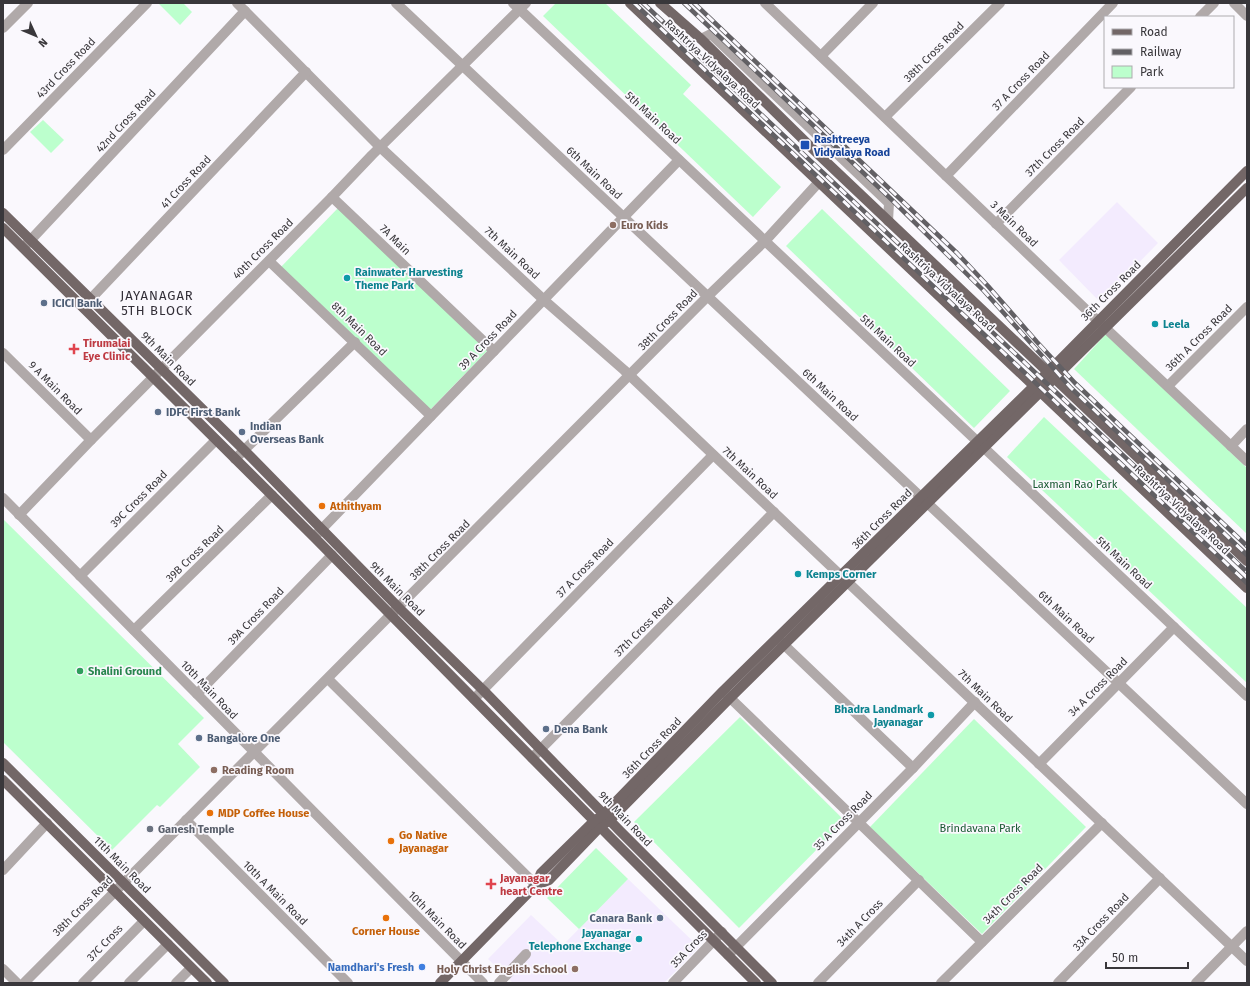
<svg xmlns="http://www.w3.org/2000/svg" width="1250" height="986" font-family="'Fira Sans',sans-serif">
<rect width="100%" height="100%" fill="#faf8fd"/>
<g fill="#f3ebfe">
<path d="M1117,202L1158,243L1100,302L1059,260Z"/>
<path d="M628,879L699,947L664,983H513L488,959L531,915L563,945Z"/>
</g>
<g fill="#bcffcd">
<path d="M159,3H183L192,12L180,25L159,4Z"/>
<path d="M556,3H605L691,85L683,94L781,187L753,217L543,16Z"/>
<path d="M43,120L64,140L51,153L30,132Z"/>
<path d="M339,207L488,350L429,411L280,268Z"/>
<path d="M822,209L1010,391L974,428L786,246Z"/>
<path d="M1106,334L1247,468V534L1074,369Z"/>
<path d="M1044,417L1247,608V683L1007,457Z"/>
<path d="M3,519L204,718L178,744L200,767L160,807L157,805L112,850L3,742Z"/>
<path d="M740,717L845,821L739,928L634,822Z"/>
<path d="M974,719L1086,827L982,934L870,827Z"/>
<path d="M596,848L628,879L579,929L547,898Z"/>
</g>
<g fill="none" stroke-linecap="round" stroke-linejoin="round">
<g stroke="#b0a9a9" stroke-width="10">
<path d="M237,3L380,147L544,300L624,370L1247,961"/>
<path d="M396,3L1247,804"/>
<path d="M513,3L1247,696"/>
<path d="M765,3L1098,321L1247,461"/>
<path d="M1234,3L1247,16"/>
<path d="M1200,17L1214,3"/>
<path d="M3,28L28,3"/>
<path d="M701,39L711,34L889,203L888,221"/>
<path d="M821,56L873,3"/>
<path d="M885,117L1000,3"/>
<path d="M3,150L147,3"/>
<path d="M946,176L1113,3"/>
<path d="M332,197L494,351"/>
<path d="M996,224L1131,87"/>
<path d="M25,246L245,11"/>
<path d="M269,261L431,416"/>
<path d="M83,307L306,72"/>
<path d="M3,353L91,440"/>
<path d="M1168,386L1247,307"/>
<path d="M1231,446L1247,429"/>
<path d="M235,459L355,342"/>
<path d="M3,498L483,983"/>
<path d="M19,515L91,440L332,197L372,155L526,3"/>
<path d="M317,534L679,160"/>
<path d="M80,576L216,440"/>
<path d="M134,630L272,495"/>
<path d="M778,639L913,768"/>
<path d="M328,679L536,885"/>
<path d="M725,693L982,942"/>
<path d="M197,694L332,555"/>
<path d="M474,699L713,455"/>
<path d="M532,758L774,512"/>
<path d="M1039,764L1174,627"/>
<path d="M186,820L348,983"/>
<path d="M3,870L47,823"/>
<path d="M728,955L913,768L975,702"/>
<path d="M3,969L17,983"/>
<path d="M24,983L708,296L765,241L819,182"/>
<path d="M83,983L144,921"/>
<path d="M129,983L168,944"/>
<path d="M176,983L191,968"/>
<path d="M499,983L526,954"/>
<path d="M673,983L722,932"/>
<path d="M818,983L919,880"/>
<path d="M941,983L1102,823"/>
<path d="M1058,983L1160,878"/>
<path d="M1196,983L1247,931"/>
</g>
<g stroke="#736767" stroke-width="10">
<path d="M630,3L1247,588"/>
<path d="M660,3L701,39L820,156L1247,561"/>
<path d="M3,213L244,450L402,611L483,690L620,831L772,983"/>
<path d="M3,228L314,537L612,839L756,983"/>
<path d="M3,763L224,983"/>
<path d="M3,780L207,983"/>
<path d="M536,885L549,880L600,827L610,820L730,698L1247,188"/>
<path d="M440,983L536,885L541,873L594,821L604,814L723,691L1034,386L1247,171"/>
</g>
<defs>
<g id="rail">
<path d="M634,3L1247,583"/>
<path d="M643,3L1247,572"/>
<path d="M684,3L891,199L984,291L1071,388L1247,555"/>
<path d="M694,3L957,253L988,286L1037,342L1075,383L1247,546"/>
</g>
</defs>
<use href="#rail" stroke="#626064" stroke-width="4.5"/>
<use href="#rail" stroke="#faf8fd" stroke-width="3" stroke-dasharray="9" stroke-linecap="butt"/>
</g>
<rect fill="#1a4fb4" stroke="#faf8fd" stroke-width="1.5" x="800" y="140" width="10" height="10" rx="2"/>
<g fill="#8d6e63" stroke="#faf8fd" stroke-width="1.5">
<circle cx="613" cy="225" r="4"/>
<circle cx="214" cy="770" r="4"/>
<circle cx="575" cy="969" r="4"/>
</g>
<g fill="#0f9aa8" stroke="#faf8fd" stroke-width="1.5">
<circle cx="347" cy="278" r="4"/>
<circle cx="1155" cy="324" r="4"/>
<circle cx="798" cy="574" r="4"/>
<circle cx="931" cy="715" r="4"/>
<circle cx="639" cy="939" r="4"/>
</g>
<g fill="#5c6f8a" stroke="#faf8fd" stroke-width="1.5">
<circle cx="44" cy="303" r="4"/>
<circle cx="158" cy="412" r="4"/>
<circle cx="242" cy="432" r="4"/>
<circle cx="546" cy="729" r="4"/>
<circle cx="199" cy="738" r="4"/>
<circle cx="660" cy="918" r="4"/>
</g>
<g fill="#e0444e" stroke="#faf8fd" stroke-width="1.5">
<path d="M72 343h4v4h4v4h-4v4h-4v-4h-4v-4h4z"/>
<path d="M489 878h4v4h4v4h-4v4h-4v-4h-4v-4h4z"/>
</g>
<g fill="#e8710a" stroke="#faf8fd" stroke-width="1.5">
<circle cx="322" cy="506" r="4"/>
<circle cx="210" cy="813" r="4"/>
<circle cx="391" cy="841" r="4"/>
<circle cx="386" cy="918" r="4"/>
</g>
<circle fill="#2e9e5b" stroke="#faf8fd" stroke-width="1.5" cx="80" cy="671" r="4"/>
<circle fill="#6b7280" stroke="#faf8fd" stroke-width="1.5" cx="150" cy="829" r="4"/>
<circle fill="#3f7fe0" stroke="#faf8fd" stroke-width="1.5" cx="422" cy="967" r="4"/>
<g text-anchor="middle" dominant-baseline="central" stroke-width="3.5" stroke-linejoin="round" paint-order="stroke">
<g font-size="11" fill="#39373b" stroke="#faf8fd">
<text transform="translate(934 52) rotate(-45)">38th Cross Road</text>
<text transform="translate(712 64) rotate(43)">Rashtriya Vidyalaya Road</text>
<text transform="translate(66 68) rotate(-46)">43rd Cross Road</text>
<text transform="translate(1021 81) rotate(-46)">37 A Cross Road</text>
<text transform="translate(653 118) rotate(43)">5th Main Road</text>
<text transform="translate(126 121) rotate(-47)">42nd Cross Road</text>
<text transform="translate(1055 147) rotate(-45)">37th Cross Road</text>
<text transform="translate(594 173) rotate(43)">6th Main Road</text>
<text transform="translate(186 182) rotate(-47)">41 Cross Road</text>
<text transform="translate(1014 224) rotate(44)">3 Main Road</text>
<text transform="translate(395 240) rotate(44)">7A Main</text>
<text transform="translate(263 249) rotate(-45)">40th Cross Road</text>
<text transform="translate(512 253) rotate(43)">7th Main Road</text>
<text transform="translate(947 287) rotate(43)">Rashtriya Vidyalaya Road</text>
<text transform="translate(1111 291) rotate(-45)">36th Cross Road</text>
<text transform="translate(668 320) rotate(-46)">38th Cross Road</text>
<text transform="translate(359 329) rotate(44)">8th Main Road</text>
<text transform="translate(1199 338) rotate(-45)">36th A Cross Road</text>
<text transform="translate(488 340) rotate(-46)">39 A Cross Road</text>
<text transform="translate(888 341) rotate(43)">5th Main Road</text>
<text transform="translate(168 359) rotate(45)">9th Main Road</text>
<text transform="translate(55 388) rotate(45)">9 A Main Road</text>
<text transform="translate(830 395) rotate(43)">6th Main Road</text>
<text transform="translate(750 473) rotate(43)">7th Main Road</text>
<text transform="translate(139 499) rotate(-45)">39C Cross Road</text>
<text transform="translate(1182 510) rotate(43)">Rashtriya Vidyalaya Road</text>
<text transform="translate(882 519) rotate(-45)">36th Cross Road</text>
<text transform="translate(440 550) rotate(-45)">38th Cross Road</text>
<text transform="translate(195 554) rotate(-44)">39B Cross Road</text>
<text transform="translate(1124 563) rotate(43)">5th Main Road</text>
<text transform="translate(585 568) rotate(-46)">37 A Cross Road</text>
<text transform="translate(397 589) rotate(45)">9th Main Road</text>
<text transform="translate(256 616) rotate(-46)">39A Cross Road</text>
<text transform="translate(1066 617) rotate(43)">6th Main Road</text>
<text transform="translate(644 627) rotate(-45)">37th Cross Road</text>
<text transform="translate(1098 687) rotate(-45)">34 A Cross Road</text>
<text transform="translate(209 690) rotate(46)">10th Main Road</text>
<text transform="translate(985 696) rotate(44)">7th Main Road</text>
<text transform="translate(652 748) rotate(-46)">36th Cross Road</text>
<text transform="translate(625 819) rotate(46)">9th Main Road</text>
<text transform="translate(843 821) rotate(-45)">35 A Cross Road</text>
<text transform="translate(122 865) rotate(45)">11th Main Road</text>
<text transform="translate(275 893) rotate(45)">10th A Main Road</text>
<text transform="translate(1013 894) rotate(-45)">34th Cross Road</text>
<text transform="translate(83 906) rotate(-45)">38th Cross Road</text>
<text transform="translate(437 920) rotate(45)">10th Main Road</text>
<text transform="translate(1101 922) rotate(-46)">33A Cross Road</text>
<text transform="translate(860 923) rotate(-46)">34th A Cross</text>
<text transform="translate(105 943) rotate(-46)">37C Cross</text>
<text transform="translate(689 949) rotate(-46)">35A Cross</text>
</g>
<g font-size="11" font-weight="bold" fill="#164399" stroke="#faf8fd" text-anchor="start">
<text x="814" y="139">Rashtreeya<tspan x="814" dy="13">Vidyalaya Road</tspan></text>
</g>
<g font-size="11" font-weight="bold" fill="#785e54" stroke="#faf8fd" text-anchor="start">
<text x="621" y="225">Euro Kids</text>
<text x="222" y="770">Reading Room</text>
<text x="567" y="969" text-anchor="end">Holy Christ English School</text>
</g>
<g font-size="11" font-weight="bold" fill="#0d838f" stroke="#faf8fd" text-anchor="start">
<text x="355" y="272">Rainwater Harvesting<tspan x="355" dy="13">Theme Park</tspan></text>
<text x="1163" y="324">Leela</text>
<text x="806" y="574">Kemps Corner</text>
<text x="923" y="709" text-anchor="end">Bhadra Landmark<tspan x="923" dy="13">Jayanagar</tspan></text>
<text x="631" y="933" text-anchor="end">Jayanagar<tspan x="631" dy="13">Telephone Exchange</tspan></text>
</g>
<g font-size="11" font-weight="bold" fill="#4e5e75" stroke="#faf8fd" text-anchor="start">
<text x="52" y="303">ICICI Bank</text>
<text x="166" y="412">IDFC First Bank</text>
<text x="250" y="426">Indian<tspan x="250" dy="13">Overseas Bank</tspan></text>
<text x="554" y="729">Dena Bank</text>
<text x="207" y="738">Bangalore One</text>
<text x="652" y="918" text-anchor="end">Canara Bank</text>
</g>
<g font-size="11" font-weight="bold" fill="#be3a42" stroke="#faf8fd" text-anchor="start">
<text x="83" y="343">Tirumalai<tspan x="83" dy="13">Eye Clinic</tspan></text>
<text x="500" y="878">Jayanagar<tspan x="500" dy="13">heart Centre</tspan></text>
</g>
<g font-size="11" fill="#15572f" stroke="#faf8fd">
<text x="1075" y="484">Laxman Rao Park</text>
<text x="980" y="828">Brindavana Park</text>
</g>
<g font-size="11" font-weight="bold" fill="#c56008" stroke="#faf8fd" text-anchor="start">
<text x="330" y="506">Athithyam</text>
<text x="218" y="813">MDP Coffee House</text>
<text x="399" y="835">Go Native<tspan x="399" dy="13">Jayanagar</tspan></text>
<text x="386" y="931" text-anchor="middle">Corner House</text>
</g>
<g font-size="11" font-weight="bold" fill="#27864d" stroke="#faf8fd" text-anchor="start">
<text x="88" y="671">Shalini Ground</text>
</g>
<g font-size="11" font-weight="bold" fill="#5b616d" stroke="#faf8fd" text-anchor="start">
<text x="158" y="829">Ganesh Temple</text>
</g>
<g font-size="11" font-weight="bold" fill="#366cbe" stroke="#faf8fd" text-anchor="end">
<text x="414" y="967">Namdhari's Fresh</text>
</g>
<g font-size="13" letter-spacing="1" fill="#322e37" stroke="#faf8fd">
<text x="157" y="295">JAYANAGAR<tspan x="157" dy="15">5TH BLOCK</tspan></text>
</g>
</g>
<rect width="1250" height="986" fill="none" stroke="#39373b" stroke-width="8"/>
<rect x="1104" y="16" width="130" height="72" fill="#faf8fd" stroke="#adabaf"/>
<rect x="1112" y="29" width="20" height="6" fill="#736767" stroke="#adabaf"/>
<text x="1140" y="36" font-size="12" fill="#39373b">Road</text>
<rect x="1112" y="49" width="20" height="6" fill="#626064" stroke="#adabaf"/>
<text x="1140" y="56" font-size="12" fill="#39373b">Railway</text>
<rect x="1112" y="66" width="20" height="12" fill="#bcffcd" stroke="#adabaf"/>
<text x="1140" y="76" font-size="12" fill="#39373b">Park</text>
<g transform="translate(36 36) rotate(134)" stroke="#faf8fd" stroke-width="3" paint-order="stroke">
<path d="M0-3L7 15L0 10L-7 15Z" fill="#39373b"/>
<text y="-6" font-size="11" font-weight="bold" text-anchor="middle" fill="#39373b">N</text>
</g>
<path d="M1106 962v6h82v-6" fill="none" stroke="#39373b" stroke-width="2"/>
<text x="1112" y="962" font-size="12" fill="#39373b" stroke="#faf8fd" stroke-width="3" paint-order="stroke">50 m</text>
</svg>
